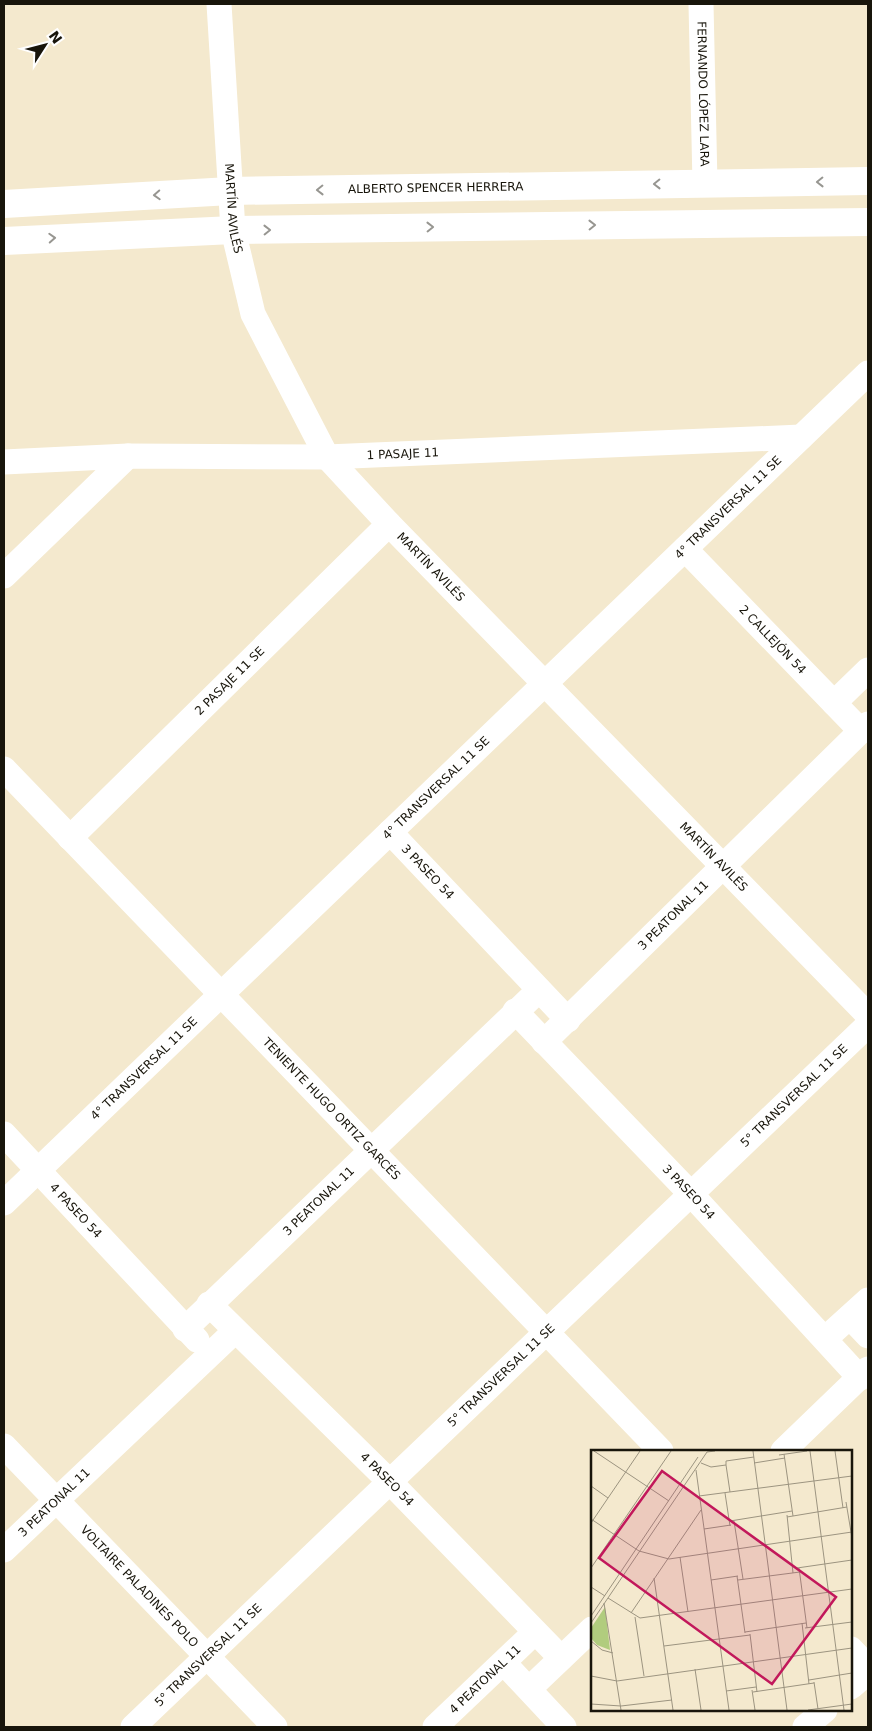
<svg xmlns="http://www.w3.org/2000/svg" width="872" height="1731" font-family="'DejaVu Sans',sans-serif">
<rect width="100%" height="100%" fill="#f4e9ce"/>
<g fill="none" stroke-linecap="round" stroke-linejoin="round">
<g stroke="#fff" stroke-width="25">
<path id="s1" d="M219,4L233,230L253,314L327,457L389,524L868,1015"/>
<path id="s2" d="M701,4L705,184"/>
<path id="s3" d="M4,462L128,456L327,457L801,437"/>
<path id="s4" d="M685,549L861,731"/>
<path d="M4,576L128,456"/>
<path d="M834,703L868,670"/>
<path id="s5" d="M4,769L661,1451"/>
<path id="s6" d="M390,832L568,1020"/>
<path id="s7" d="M70,838L389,524"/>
<path id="s8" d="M515,1011L690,1193L860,1378"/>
<path id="s9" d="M544,1042L868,724"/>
<path id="s10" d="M4,1134L197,1340"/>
<path id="s11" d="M4,1203L868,373"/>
<path id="s12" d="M209,1304L390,1482L561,1658"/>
<path d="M850,1317L868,1336"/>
<path id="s13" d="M185,1329L539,990"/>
<path d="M826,1338L868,1300"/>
<path id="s14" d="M4,1446L275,1727"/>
<path d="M783,1451L868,1369"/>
<path id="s15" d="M4,1550L235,1331"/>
<path d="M851,1649L868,1667"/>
<path d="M504,1663L564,1727"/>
<path d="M851,1687L868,1672"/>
<path d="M529,1689L592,1629"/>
<path id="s16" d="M133,1727L868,1025"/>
<path id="s17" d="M435,1727L535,1632"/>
<path d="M805,1727L825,1710"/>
</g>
<g stroke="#fff" stroke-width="28">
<path id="s18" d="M4,204L230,191L868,181"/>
<path d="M4,241L233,230L868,222"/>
</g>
</g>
<defs><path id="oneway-chevron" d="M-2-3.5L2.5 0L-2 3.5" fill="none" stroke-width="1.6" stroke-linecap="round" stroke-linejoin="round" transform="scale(1.25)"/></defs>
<g stroke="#979691">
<use href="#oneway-chevron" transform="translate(820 182) rotate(179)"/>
<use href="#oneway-chevron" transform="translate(657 184) rotate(179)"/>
<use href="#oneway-chevron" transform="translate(320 190) rotate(179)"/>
<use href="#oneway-chevron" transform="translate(157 195) rotate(177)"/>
<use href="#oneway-chevron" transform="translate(592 225) rotate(-1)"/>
<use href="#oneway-chevron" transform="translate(430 227) rotate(-1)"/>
<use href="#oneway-chevron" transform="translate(267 230) rotate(-1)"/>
<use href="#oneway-chevron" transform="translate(52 238) rotate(-3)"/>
</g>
<g text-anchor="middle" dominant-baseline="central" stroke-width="5" stroke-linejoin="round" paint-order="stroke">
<g font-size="12" fill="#18150b" stroke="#fff">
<text stroke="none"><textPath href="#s2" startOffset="90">FERNANDO LÓPEZ LARA</textPath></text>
<text stroke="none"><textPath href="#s18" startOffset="432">ALBERTO SPENCER HERRERA</textPath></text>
<text stroke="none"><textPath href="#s1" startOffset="205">MARTÍN AVILÉS</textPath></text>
<text stroke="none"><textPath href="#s3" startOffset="399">1 PASAJE 11</textPath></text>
<text stroke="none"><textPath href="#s11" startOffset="1004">4° TRANSVERSAL 11 SE</textPath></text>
<text stroke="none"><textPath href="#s1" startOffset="625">MARTÍN AVILÉS</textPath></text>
<text stroke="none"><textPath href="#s4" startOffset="126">2 CALLEJÓN 54</textPath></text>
<text stroke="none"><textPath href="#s7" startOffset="224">2 PASAJE 11 SE</textPath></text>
<text stroke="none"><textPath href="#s11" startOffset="599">4° TRANSVERSAL 11 SE</textPath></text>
<text stroke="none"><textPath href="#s1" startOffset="1030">MARTÍN AVILÉS</textPath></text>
<text stroke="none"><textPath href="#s6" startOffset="55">3 PASEO 54</textPath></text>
<text stroke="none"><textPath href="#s9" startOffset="181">3 PEATONAL 11</textPath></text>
<text stroke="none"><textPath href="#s11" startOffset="194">4° TRANSVERSAL 11 SE</textPath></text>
<text stroke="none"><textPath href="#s16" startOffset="914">5° TRANSVERSAL 11 SE</textPath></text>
<text stroke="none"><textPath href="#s5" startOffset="472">TENIENTE HUGO ORTIZ GARCÉS</textPath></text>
<text stroke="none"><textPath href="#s8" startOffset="251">3 PASEO 54</textPath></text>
<text stroke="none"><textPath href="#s13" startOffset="185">3 PEATONAL 11</textPath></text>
<text stroke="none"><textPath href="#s10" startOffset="105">4 PASEO 54</textPath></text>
<text stroke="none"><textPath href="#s16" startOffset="509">5° TRANSVERSAL 11 SE</textPath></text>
<text stroke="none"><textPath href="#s12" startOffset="250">4 PASEO 54</textPath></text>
<text stroke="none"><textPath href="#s15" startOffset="69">3 PEATONAL 11</textPath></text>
<text stroke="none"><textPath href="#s14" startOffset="195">VOLTAIRE PALADINES POLO</textPath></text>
<text stroke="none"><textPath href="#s16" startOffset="104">5° TRANSVERSAL 11 SE</textPath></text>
<text stroke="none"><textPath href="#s17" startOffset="69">4 PEATONAL 11</textPath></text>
</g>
</g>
<g transform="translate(591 1450)">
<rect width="261" height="261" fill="#f4e9ce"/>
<path d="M14,157L19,200L6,195L0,188V178Z" fill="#b1cc7e"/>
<path fill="none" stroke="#9c9480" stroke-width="1" d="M3,1L78,51M162,1L196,260M219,1L253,260M244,1L252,58M193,4L202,66M188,5L216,1M110,13L120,17L135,15V11L163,7M163,13L194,8M135,15L139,42M105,20L138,260M0,36L17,48M134,43L139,76M108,46L261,26M255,52L261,88M196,65L202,123M196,67L256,57M0,69L48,101L78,109L261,82M139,71L201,61M143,71L152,129M0,73L49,1M113,79L140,75M89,107L97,162M0,118L80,1M206,118L261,110M208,118L216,178M146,126L154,183M63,128L82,260M120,130L147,126M147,130L209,122M0,137L14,146M17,148L49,168L261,139M13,153L30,260M40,163L110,60M0,166L107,7M44,167L53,226M0,173L116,2L124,1M211,173L218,234M214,178L261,172M154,182L215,173M159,184L166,242M0,191L11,200L22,203M73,196L159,185M104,219L110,260M0,226L26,231L261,198M218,230L261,223M223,232L227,259M161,240L164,260M135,241L165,237M162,242L223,233M0,254L30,256L81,250M217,260L261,254"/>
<path fill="#c2185b" fill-opacity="0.15" stroke="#c2185b" stroke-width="2.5" d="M71,21L245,147L181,234L8,108Z"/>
<rect width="261" height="261" fill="none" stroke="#18150b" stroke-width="2.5"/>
</g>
<rect width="872" height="1731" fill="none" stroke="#18150b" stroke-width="10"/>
<g transform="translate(45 45) rotate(54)" stroke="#ffffff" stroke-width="4" paint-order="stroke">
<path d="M0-4L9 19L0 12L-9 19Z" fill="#18150b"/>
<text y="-8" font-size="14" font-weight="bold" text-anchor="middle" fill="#18150b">N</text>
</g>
</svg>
